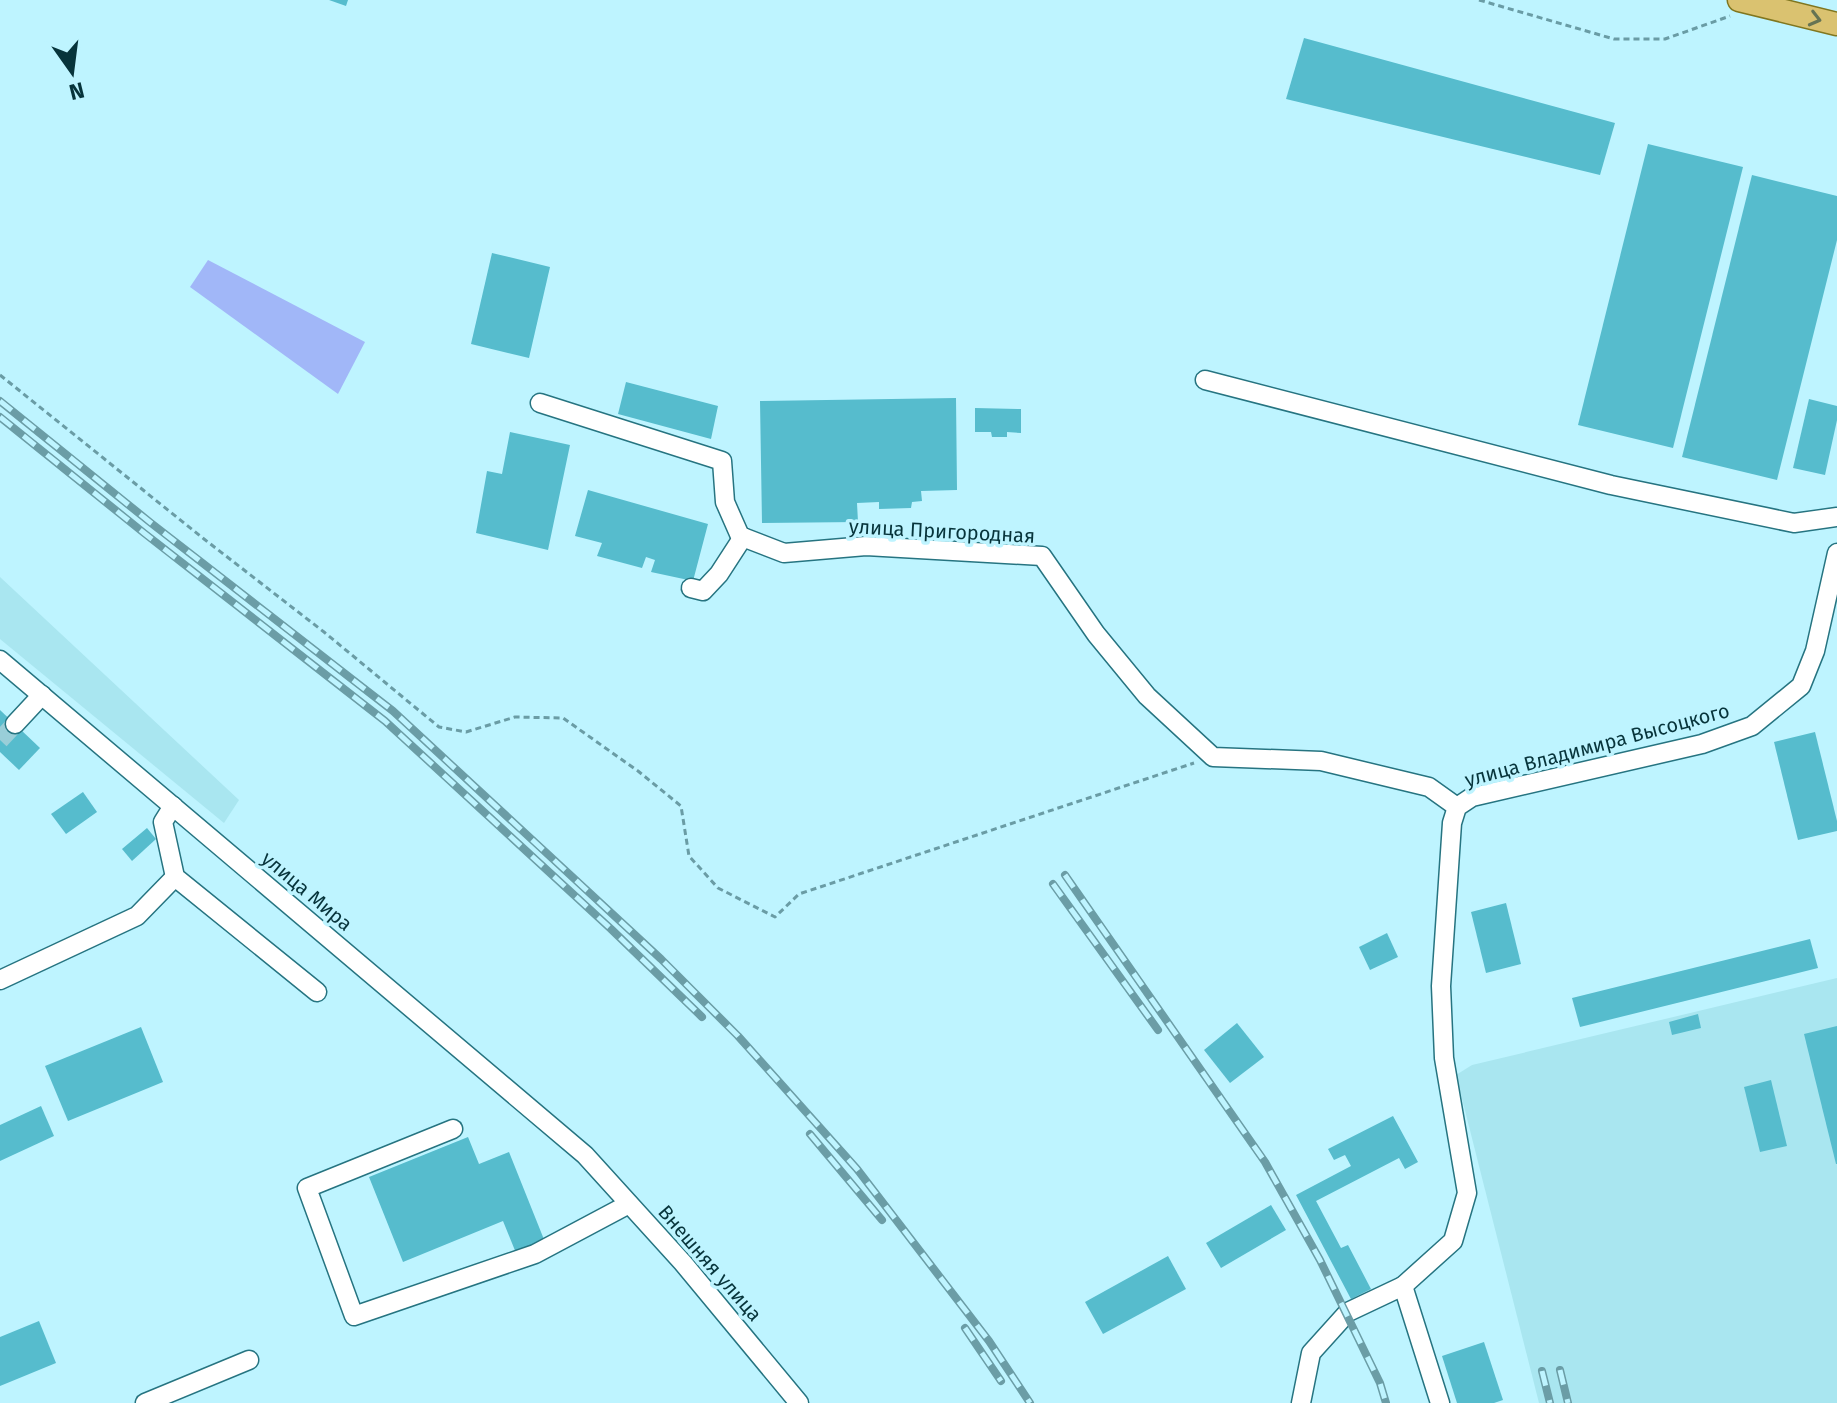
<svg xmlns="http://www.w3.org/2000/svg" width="1837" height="1403" font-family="'Fira Sans',sans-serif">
<rect width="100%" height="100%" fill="#bef4ff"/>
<g fill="#a9e6f0">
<path d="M0,577L239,800L224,823L0,639Z"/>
<path d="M1837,978V1403H1539L1456,1075L1472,1065Z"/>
</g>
<path fill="#a1b7f8" d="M208,260L365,342L338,394L190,287Z"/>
<g fill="#56bccd">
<path d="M329,0H348L346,6Z"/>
<path d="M1304,38L1615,123L1600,175L1286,99Z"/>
<path d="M1648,144L1743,167L1673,448L1578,425Z"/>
<path d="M1752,175L1837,196V240L1777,480L1682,457Z"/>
<path d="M492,253L550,267L529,358L471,344Z"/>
<path d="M626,382L718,406L711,439L618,414Z"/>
<path d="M956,398L957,490L921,491L922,501L912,502L911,508L879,509V502L857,503L858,522L762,523L760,401Z"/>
<path d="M1809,399L1837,406V420L1825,475L1793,468Z"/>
<path d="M975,408L1021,409V433L1007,432V437H992L991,432H975Z"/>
<path d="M510,432L570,445L548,550L476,533L487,471L502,474Z"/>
<path d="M588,490L708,524L693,581L651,572L655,560L646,557L642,568L597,556L602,543L575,536Z"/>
<path d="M0,710L40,748L19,770L0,752Z"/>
<path d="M1815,732L1837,821V831L1798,840L1774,742Z"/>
<path d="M83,792L97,812L66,834L51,814Z"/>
<path d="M147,828L156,839L132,861L122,849Z"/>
<path d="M1506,903L1521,964L1486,973L1471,912Z"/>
<path d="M1387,933L1398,957L1370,970L1359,947Z"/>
<path d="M1810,939L1818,968L1580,1027L1572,998Z"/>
<path d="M1698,1014L1701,1028L1672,1035L1669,1022Z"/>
<path d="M1237,1023L1264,1057L1230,1083L1204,1050Z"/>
<path d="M1837,1026V1164H1836L1804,1034Z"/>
<path d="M141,1027L163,1082L68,1121L45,1066Z"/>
<path d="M1771,1080L1787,1146L1760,1152L1744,1087Z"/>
<path d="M41,1106L54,1136L0,1161V1125Z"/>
<path d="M1393,1116L1418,1162L1405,1169L1399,1158L1316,1201L1341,1248L1348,1245L1371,1289L1351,1299L1296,1195L1351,1166L1345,1155L1334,1160L1328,1149Z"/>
<path d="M468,1137L479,1164L509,1152L545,1242L516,1253L503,1221L403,1262L369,1177Z"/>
<path d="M1271,1205L1286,1230L1221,1268L1206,1243Z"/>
<path d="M1168,1256L1186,1289L1103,1334L1085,1302Z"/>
<path d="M39,1321L56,1363L0,1386V1337Z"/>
<path d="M1484,1342L1503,1400L1494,1403H1457L1442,1356Z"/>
</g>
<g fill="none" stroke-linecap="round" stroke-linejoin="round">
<path stroke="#99ced8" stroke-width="18" stroke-dasharray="18 9" stroke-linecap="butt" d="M0,740L15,724"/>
<defs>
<g id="minor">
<path d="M1205,380L1611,485L1794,523L1837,517"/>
<path d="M540,403L722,461L725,502L740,536L784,553L866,546L1042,556L1096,634L1147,696L1213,757L1321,761L1429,787L1457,807"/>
<path d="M691,588L703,591L719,574L743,537"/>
<path d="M0,660L585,1155L683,1263L799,1403"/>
<path d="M15,724L42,695"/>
<path d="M173,806L163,822L175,877L317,992"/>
<path d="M0,980L137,916L175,877"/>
<path d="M453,1129L307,1188L354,1316L535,1254L629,1204"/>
<path d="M1403,1286L1453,1241L1467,1193L1444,1058L1441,986L1452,823L1457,807L1472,797L1702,744L1752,726L1801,686L1815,651L1837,553"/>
<path d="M145,1403L249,1360"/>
<path d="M1301,1403L1311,1353L1348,1312L1403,1286L1440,1403"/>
</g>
<path id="major" d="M1739,0L1837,24"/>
</defs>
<use href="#minor" stroke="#267481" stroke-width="21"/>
<use href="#major" stroke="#80761f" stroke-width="25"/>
<g stroke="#6a9ca5" stroke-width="3" stroke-dasharray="6 4" stroke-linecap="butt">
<path d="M1479,0L1614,39H1665L1730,16"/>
<path d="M0,375L204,539L324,632L439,727L466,732L515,717L563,718L638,771L681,806L689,856L718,888L775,917L799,894L1194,763"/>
</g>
<use href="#minor" stroke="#fff" stroke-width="18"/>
<use href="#major" stroke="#dac270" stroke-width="22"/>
<defs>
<g id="rail">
<path d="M0,401L151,523L393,711L661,959L738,1036L857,1169L989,1341L1030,1403"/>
<path d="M0,417L144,533L385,721L611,929L702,1017"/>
<path d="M1065,875L1265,1162L1320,1260L1380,1383L1386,1403"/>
<path d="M1053,884L1158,1030"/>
<path d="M810,1134L882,1220"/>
<path d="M965,1328L1001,1381"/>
<path d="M1560,1370L1568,1403"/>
<path d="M1542,1371L1550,1403"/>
</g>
</defs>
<use href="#rail" stroke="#6b9da6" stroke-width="8"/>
<use href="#rail" stroke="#bef4ff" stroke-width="5" stroke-dasharray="15" stroke-linecap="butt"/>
</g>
<defs><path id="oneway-chevron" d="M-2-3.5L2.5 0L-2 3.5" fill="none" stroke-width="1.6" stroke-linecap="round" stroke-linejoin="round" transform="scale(2)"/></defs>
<use stroke="#667453" href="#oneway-chevron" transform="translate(1815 19) rotate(14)"/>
<g text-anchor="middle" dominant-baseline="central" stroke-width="7" stroke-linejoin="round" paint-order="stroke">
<g font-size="20" fill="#07343b" stroke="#bef4ff">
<text transform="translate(942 531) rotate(3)">улица Пригородная</text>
<text transform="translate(1597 745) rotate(-15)">улица Владимира Высоцкого</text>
<text transform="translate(307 891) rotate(40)">улица Мира</text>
<text transform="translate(710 1263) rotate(49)">Внешняя улица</text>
</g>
</g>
<g transform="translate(72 72) rotate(166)" stroke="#bef4ff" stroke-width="6" paint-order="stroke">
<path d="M0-6L14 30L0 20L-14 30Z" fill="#07343b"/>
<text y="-12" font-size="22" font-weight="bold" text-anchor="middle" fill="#07343b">N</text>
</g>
</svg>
